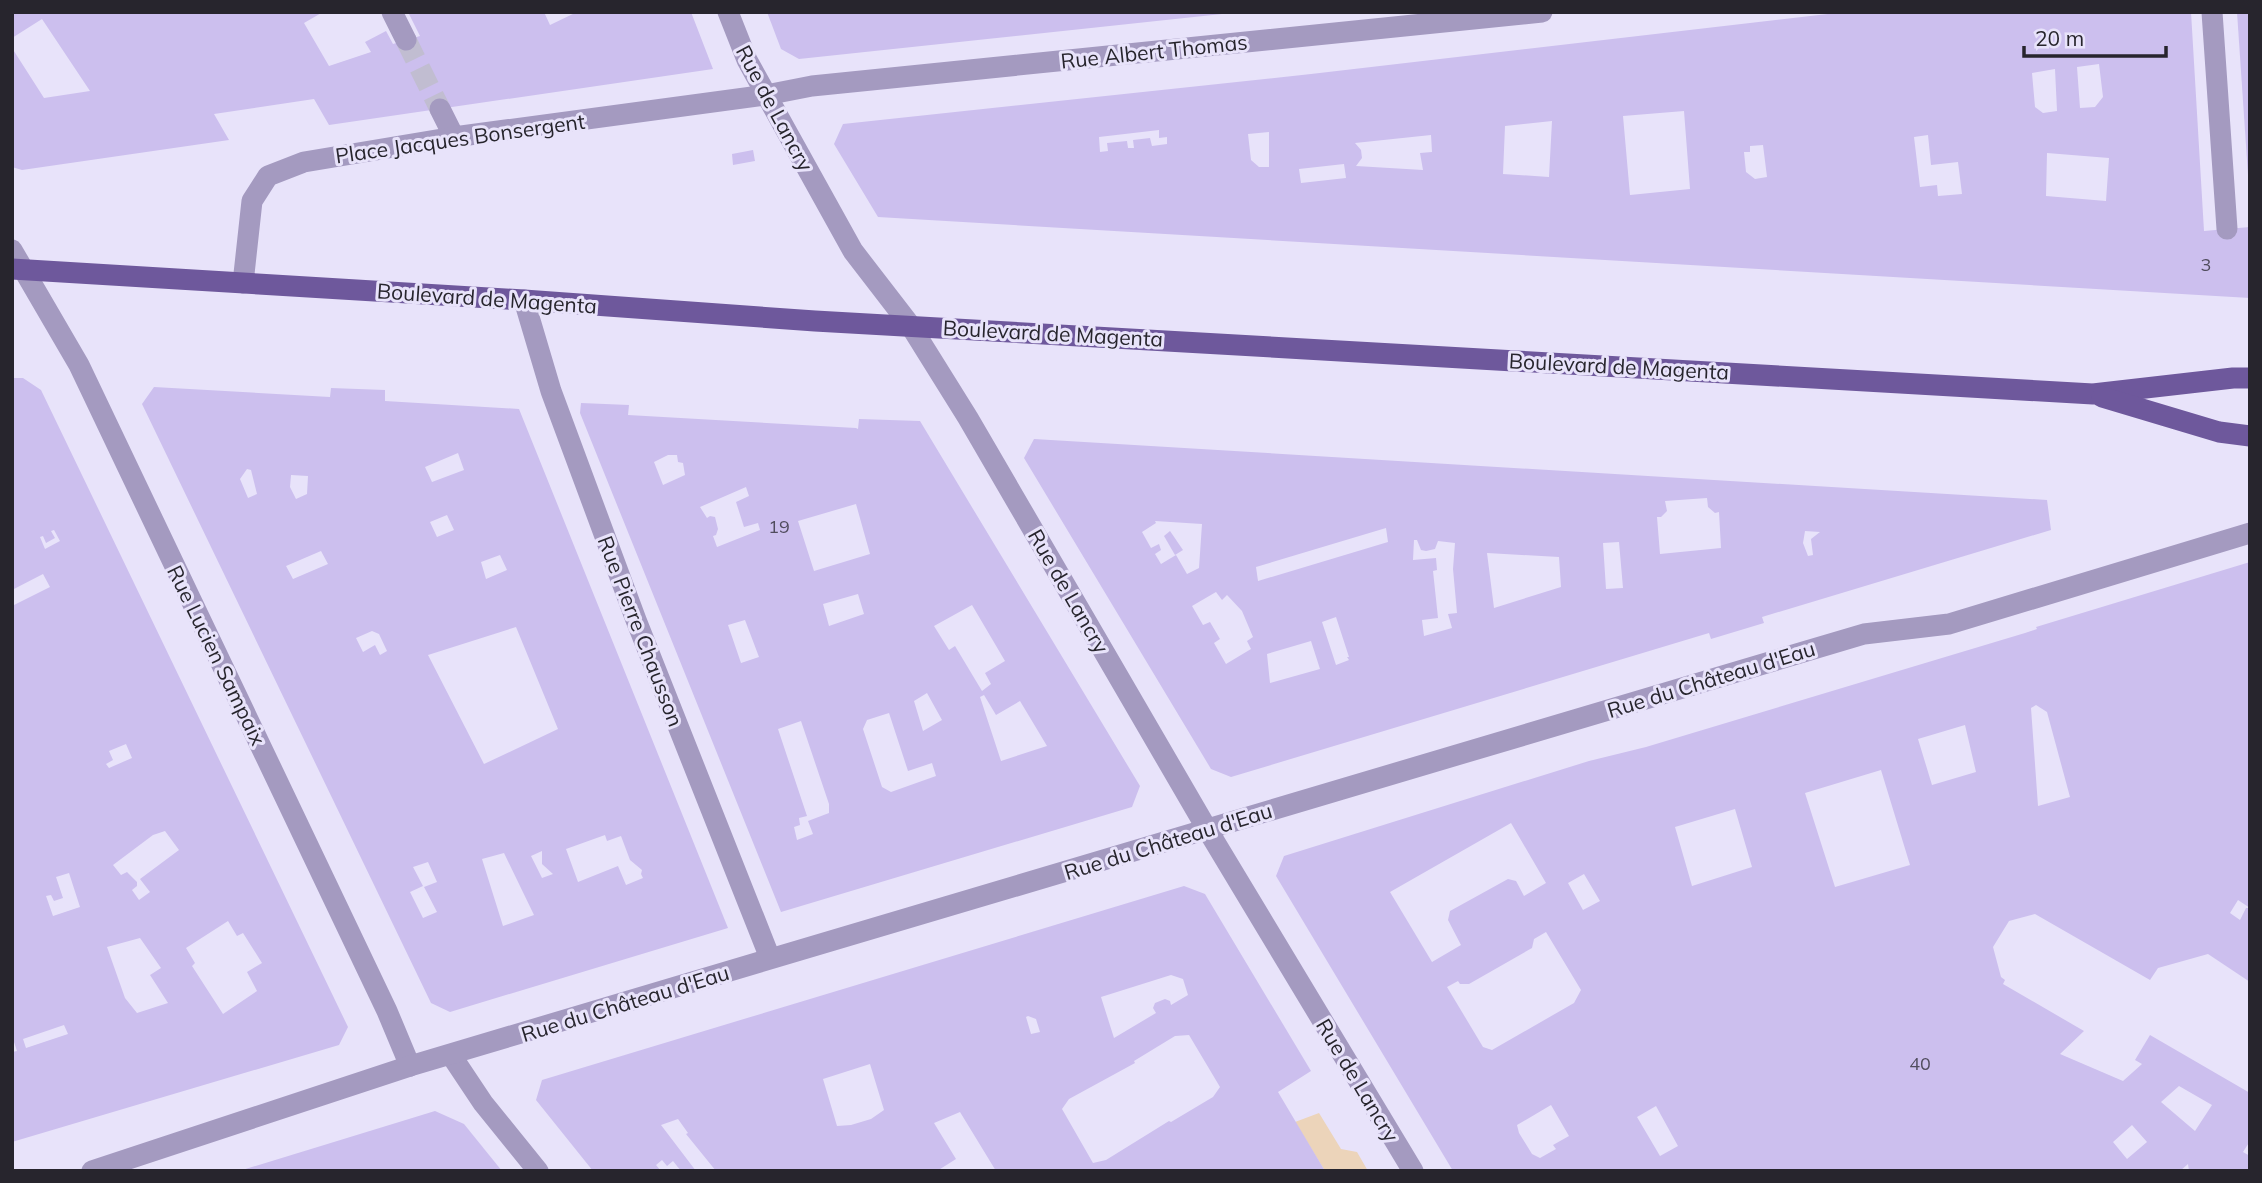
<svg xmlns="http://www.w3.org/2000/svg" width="2262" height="1183" font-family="Mulish,sans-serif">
<rect width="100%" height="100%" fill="#e8e3fa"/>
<path fill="#ecd4ba" d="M1319,1113L1341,1149L1357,1152L1368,1171H1325L1295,1122Z"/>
<g fill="#ccbfee" fill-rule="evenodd">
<path d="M12,12H323L304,23L329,66L371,52L365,42L386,31L393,44L420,36L408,12H544L550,25L577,12H691L713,69L329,125L314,99L214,114L229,140L22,170L12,167V48L44,98L90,91L42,19L12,38Z"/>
<path d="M767,12H1222V14L799,59L781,49Z"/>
<path d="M1845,12H2191L2204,231L2250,227V298L878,217L834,144L843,124L1311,74ZM2099,64L2103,97L2095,107L2080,108L2077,67ZM2055,69L2057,111L2043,113L2035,107L2032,73ZM1684,111L1690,189L1630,195L1623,116ZM1552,121L1549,177L1503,174L1505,126ZM1159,130V138L1167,137V144L1152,146L1150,138L1133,140L1134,148H1128L1127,141L1107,143L1108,151L1100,152L1099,137ZM1269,132V167H1259L1251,160L1248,134ZM1431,135L1432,152L1420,153L1423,170L1356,166L1362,158L1361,150L1355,143ZM1928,135L1931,165L1958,162L1962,194L1938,196L1937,185L1920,187L1914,137ZM1763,145L1767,177L1755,179L1746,172L1744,152H1750V146ZM2047,153L2109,158L2106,201L2046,196ZM1344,164L1346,178L1301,183L1299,169Z"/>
<path d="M2237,12H2250V175H2248Z"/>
<path d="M753,150L755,161L733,165L732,154Z"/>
<path d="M12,378H23L41,390L348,1027L339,1045L12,1142V1052L17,1051L12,1036V606L50,587L43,574L12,590ZM54,530L60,541L45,549L40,537L43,536L46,543L55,538L51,531ZM126,744L132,758L109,768L106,764L113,760L109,751ZM165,831L179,850L140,879L150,892L139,900L132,890L137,886V882L127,872L121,875L113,865L153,835ZM69,873L80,907L53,916L46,896L51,895L54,901L63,898L56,877ZM228,921L237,936L243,933L262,963L247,972L257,991L223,1014L192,966L195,963L186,948ZM140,938L161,968L150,975L168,1003L137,1013L125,998L107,947ZM64,1025L68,1034L26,1048L23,1039Z"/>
<path d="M154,387L330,397L331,388L385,390V401L519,409L728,928L450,1012L431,1003L142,404ZM458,453L464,470L432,482L425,467ZM247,469L251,470L257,494L248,498L240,479ZM291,475L308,476L307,494L296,499L290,487ZM447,515L454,530L437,537L430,522ZM321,551L328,564L293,579L286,566ZM500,555L507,570L486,579L481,562ZM516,627L558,729L484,764L428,655ZM372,631L379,634L387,651L380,655L375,645L363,652L356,638ZM605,835L607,841L621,836L630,860L642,870L641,874L643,878L626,885L618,866L578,882L566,849ZM542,851V864L553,874L542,878L531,856ZM504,853L534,915L503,926L482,859ZM428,862L437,882L424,887L437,912L423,918L410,892L423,886L413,867Z"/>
<path d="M581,403L629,405L628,415L856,428L858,429L859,419L920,421L1140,786L1132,807L781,912L580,413ZM668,455H677L678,462L683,463L685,475L663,485L654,462ZM746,487L749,496L736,502L744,527L758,523L760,530L717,547L713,536L716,535L718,529L715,517L710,516L707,518L700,507ZM856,504L870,554L814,571L798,521ZM858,594L864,614L829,626L823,604ZM972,605L1005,661L985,673L991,684L982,691L955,646L949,650L934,626ZM745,620L759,657L741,663L728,625ZM927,693L942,720L923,731L914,701ZM984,695L996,715L1020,701L1047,746L1001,761L980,697ZM889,713L908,771L932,763L936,776L891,792L882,787L863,729L867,720ZM801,721L829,804V813L808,821L813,834L797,840L794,827L800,825L799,818L807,816L778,729Z"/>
<path d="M1034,439L2047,500L2051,530L1762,617L1764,623L1711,639L1709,633L1231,777L1211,769L1024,458ZM1707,498L1708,507L1715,513L1719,512L1721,548L1660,554L1657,517H1661L1667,511L1665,501ZM1155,521L1202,524L1199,568L1187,574L1176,555L1161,564L1155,554L1161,550L1159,544L1151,548L1142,532L1156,523ZM1386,528L1388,542L1258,581L1256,567ZM1805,531L1820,532L1811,539L1813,555L1808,556L1803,543ZM1414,540H1417L1421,550L1426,551L1435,549L1438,541L1455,543L1453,569L1457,613L1448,614L1452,628L1424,636L1422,620L1438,618L1433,571L1437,570L1436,558L1413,560ZM1619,542L1623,588L1606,589L1603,543ZM1487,553L1559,557L1561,587L1494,608ZM1216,592L1222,600L1227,595L1242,611L1253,637L1247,641L1251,649L1226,664L1214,643L1220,639L1210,622L1203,625L1192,606ZM1336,617L1349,657H1347L1349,660L1336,665L1322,622ZM1311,641L1320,669L1270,683L1267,654Z"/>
<path d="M1170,531L1183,550L1175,555L1164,536Z"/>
<path d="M2250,562V982L2208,954L2158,968L2150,980L2035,914L2009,921L1993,947L2001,977L2005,980L2003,984L2084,1031L2060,1054L2123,1081L2142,1064L2135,1060L2150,1035L2250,1093V1141L2243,1152L2250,1156V1171H2189L2188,1164L2180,1171H1453L1276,876L1284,856L1589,761L1646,747L2025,633L2037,629L2036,627ZM2036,705L2047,712L2070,797L2038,806L2031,708ZM1965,725L1976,772L1932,785L1918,739ZM1881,770L1910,865L1835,887L1805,793ZM1735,809L1752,867L1692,886L1675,827ZM1511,823L1546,883L1524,896L1516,881L1508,879L1450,911L1448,920L1461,945L1432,962L1390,892ZM1584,874L1600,901L1583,910L1568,883ZM2238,900L2250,908H2246L2240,920L2230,913ZM1546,932L1581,990L1574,1003L1492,1050L1483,1047L1447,987L1458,981L1460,984H1469L1532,948L1534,939ZM2179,1086L2212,1105L2195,1131L2161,1102ZM1551,1105L1569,1136L1553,1145L1556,1149L1540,1158L1532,1154L1519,1133L1517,1125ZM1656,1106L1678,1146L1660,1156L1637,1117ZM2132,1125L2147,1142L2127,1159L2113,1142Z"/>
<path d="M1184,886L1205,894L1311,1071L1278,1092L1325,1171H996L960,1112L934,1123L956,1159L937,1171H716L686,1134L688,1133L678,1119L661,1125L696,1171H681L673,1161L667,1166L662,1160L656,1165L661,1171H593L536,1100L542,1080ZM1171,975L1183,979L1188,995L1171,1005L1170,1001L1165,999L1155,1003L1153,1008L1156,1013L1114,1038L1101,997ZM1028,1016L1036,1019L1040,1032L1031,1034L1026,1017ZM1189,1035L1220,1087L1213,1097L1171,1122L1169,1121L1106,1160L1093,1163L1062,1109L1069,1099L1135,1063L1134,1061L1175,1036ZM870,1064L884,1110L871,1119L851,1125L837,1126L823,1079Z"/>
<path d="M435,1111L464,1124L502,1171H239Z"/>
</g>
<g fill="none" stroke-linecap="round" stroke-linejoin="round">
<path stroke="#c1bdd1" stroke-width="21" stroke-dasharray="21 10" stroke-linecap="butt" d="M406,40L440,109"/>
<g stroke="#a49ac0" stroke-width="21">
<path d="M392,12L406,40"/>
<path d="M728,12L747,60L853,251L910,325L968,418L1207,829L1413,1171"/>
<path d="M2212,12L2227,229"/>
<path d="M440,109L454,137"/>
<path d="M12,250L79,365L387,1011L410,1066"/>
<path d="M243,283L252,201L268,176L304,162L454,137L766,95L812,86L1542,12"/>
<path d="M524,300L551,391L636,620L770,958"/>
<path d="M451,1055L483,1103L538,1171"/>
<path d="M92,1171L410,1066L1864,634L1949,624L2250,533"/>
</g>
<g stroke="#6e589c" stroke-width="21">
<path d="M12,269L524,300L815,321L2093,394L2233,378H2250"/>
<path d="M2102,397L2219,432L2250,436"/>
</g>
</g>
<g text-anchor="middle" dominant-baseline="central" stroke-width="6" stroke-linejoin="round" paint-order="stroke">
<g font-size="18" fill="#504c5d">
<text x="2206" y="264">3</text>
<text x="779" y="526">19</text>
<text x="1920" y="1063">40</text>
</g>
<g font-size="21" fill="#27252d" stroke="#e8e3fa">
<text transform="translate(1154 51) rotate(-6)">Rue Albert Thomas</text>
<text transform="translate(775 108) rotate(62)">Rue de Lancry</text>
<text transform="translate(460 138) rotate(-8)">Place Jacques Bonsergent</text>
<text transform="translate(487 298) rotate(4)">Boulevard de Magenta</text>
<text transform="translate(1053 333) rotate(3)">Boulevard de Magenta</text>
<text transform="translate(1619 366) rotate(3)">Boulevard de Magenta</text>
<text transform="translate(1069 591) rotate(60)">Rue de Lancry</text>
<text transform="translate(641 631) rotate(69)">Rue Pierre Chausson</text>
<text transform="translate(217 655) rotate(64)">Rue Lucien Sampaix</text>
<text transform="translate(1711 679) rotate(-17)">Rue du Château d'Eau</text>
<text transform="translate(1168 841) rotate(-17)">Rue du Château d'Eau</text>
<text transform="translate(625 1003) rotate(-17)">Rue du Château d'Eau</text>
<text transform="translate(1358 1080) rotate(59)">Rue de Lancry</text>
</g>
</g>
<rect width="2262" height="1183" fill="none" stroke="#27252d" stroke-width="28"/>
<path d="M2024 46v10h142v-10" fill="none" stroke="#27252d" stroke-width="3.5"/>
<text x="2035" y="46" font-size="21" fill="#27252d" stroke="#e8e3fa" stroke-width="5" paint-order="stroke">20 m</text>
</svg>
